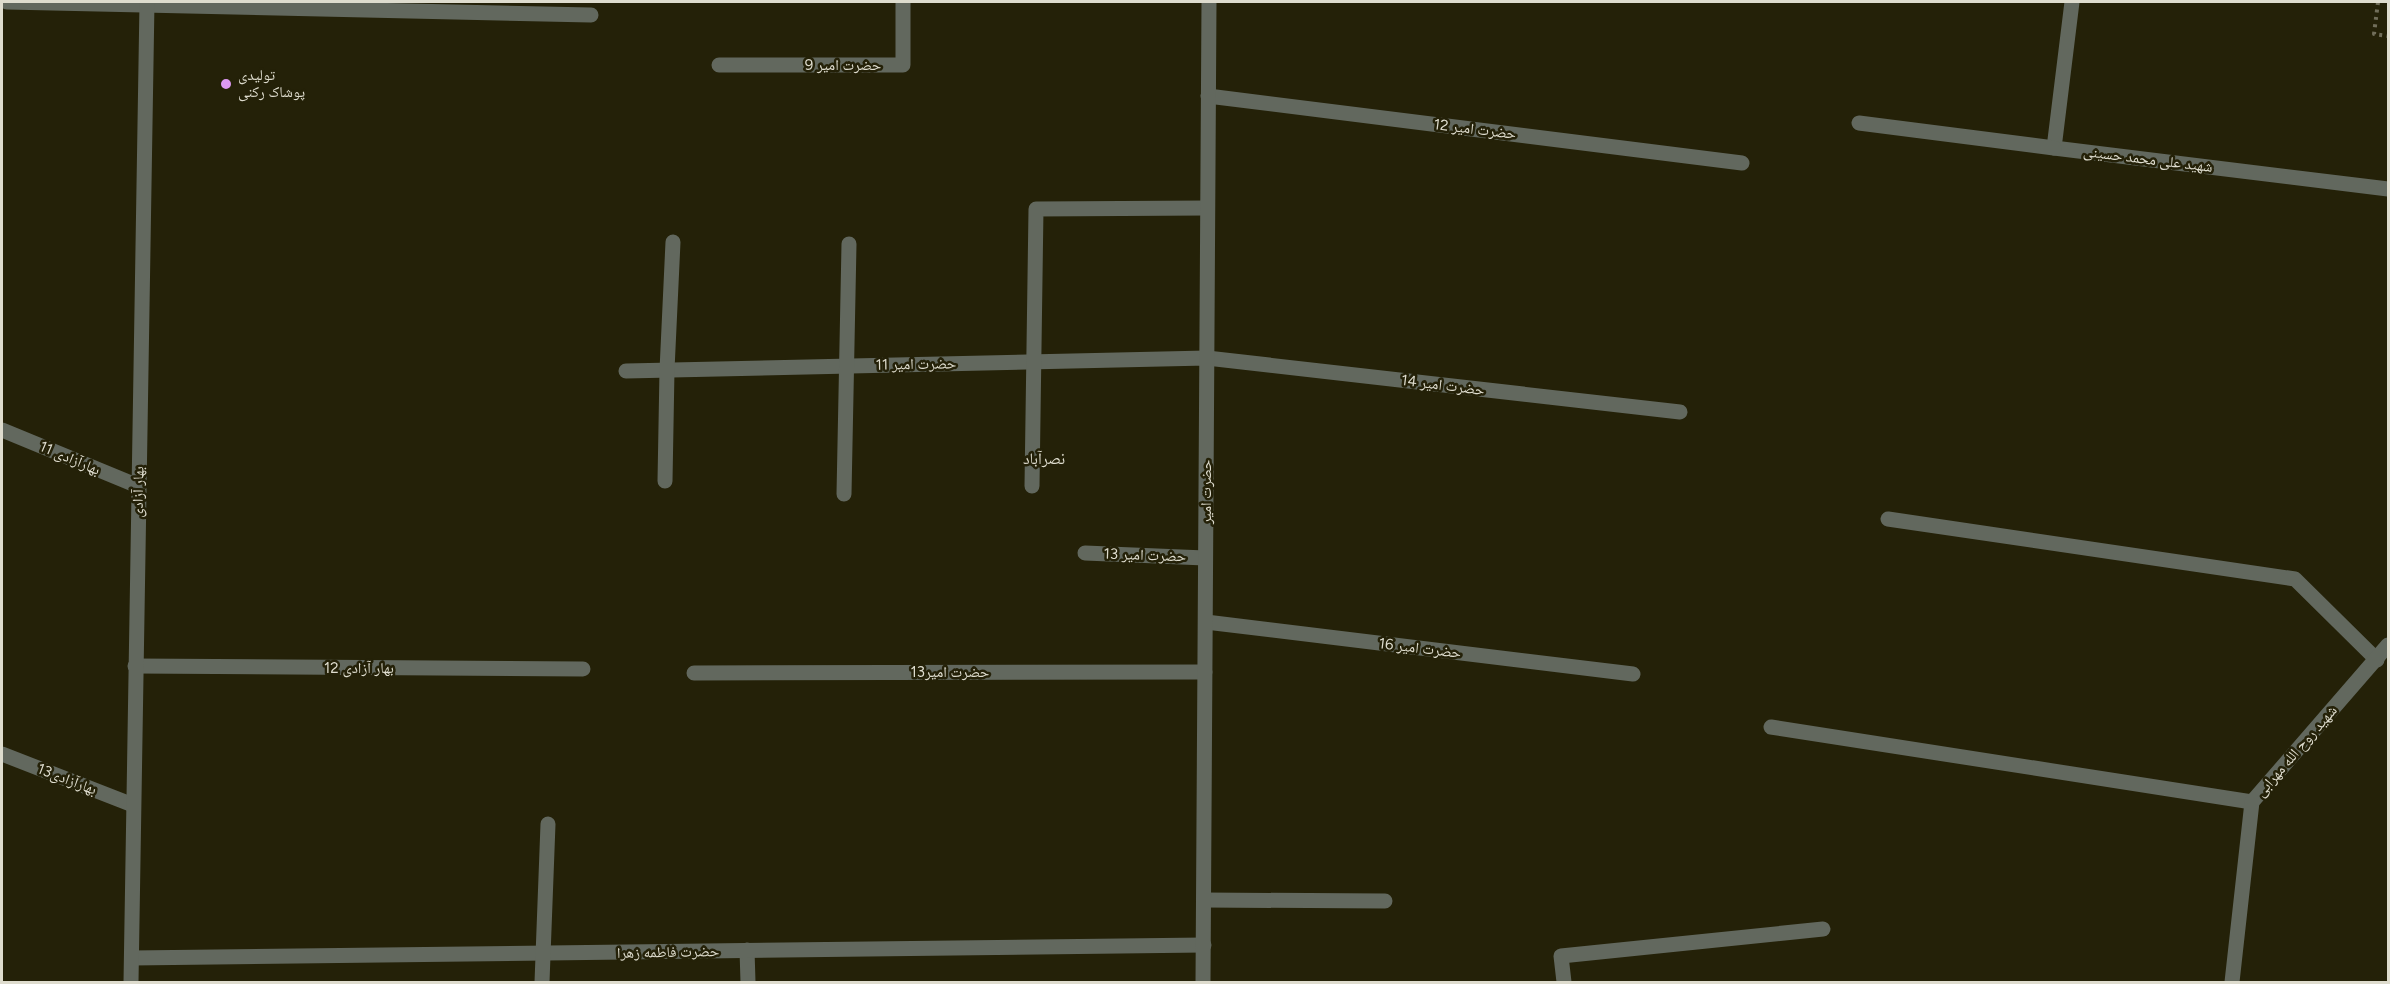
<svg xmlns="http://www.w3.org/2000/svg" width="2390" height="984" font-family="Figtree,'Noto Naskh Arabic',sans-serif">
<rect width="100%" height="100%" fill="#242108"/>
<g fill="none" stroke-linecap="round" stroke-linejoin="round">
<path stroke="#716e5a" stroke-width="4" stroke-dasharray="3 4.5" stroke-linecap="butt" d="M2378,2L2374,34L2388,36"/>
<g stroke="#62685e" stroke-width="15">
<path d="M7,2L591,15"/>
<path d="M2072,2L2054,148L2388,189"/>
<path d="M719,65H903V2"/>
<path d="M1208,96L1742,163"/>
<path d="M1859,123L2054,148"/>
<path d="M626,371L1207,358L1680,412"/>
<path d="M2,430L138,486"/>
<path d="M665,481L667,370L673,242"/>
<path d="M1032,486L1036,209L1207,208"/>
<path d="M844,494L849,244"/>
<path d="M1888,519L2295,579L2377,660"/>
<path d="M1085,553L1205,558"/>
<path d="M1206,622L1633,674"/>
<path d="M135,666L583,669"/>
<path d="M694,673L1205,672"/>
<path d="M1771,727L2252,802"/>
<path d="M2,754L133,805"/>
<path d="M1204,900L1385,901"/>
<path d="M747,950L748,982"/>
<path d="M132,958L1204,945"/>
<path d="M131,982L147,2"/>
<path d="M542,982L548,824"/>
<path d="M1203,982L1209,2"/>
<path d="M1564,982L1561,956L1823,929"/>
<path d="M2232,982L2252,802L2388,645"/>
</g>
</g>
<circle fill="#dd99f3" stroke="#242108" stroke-width="2" cx="226" cy="84" r="6"/>
<g text-anchor="middle" dominant-baseline="central" stroke-width="5" stroke-linejoin="round" paint-order="stroke">
<g font-size="15" fill="#dedcce" stroke="#242108">
<text x="843" y="65">حضرت امیر 9</text>
<text transform="translate(1475 129) rotate(7)">حضرت امیر 12</text>
<text transform="translate(2148 159) rotate(7)">شهید علی محمد حسینی</text>
<text transform="translate(916 364) rotate(-1)">حضرت امیر 11</text>
<text transform="translate(1443 385) rotate(7)">حضرت امیر 14</text>
<text transform="translate(70 458) rotate(23)">بهارآزادی 11</text>
<text transform="translate(138 492) rotate(-89)">بهار آزادی</text>
<text transform="translate(1206 492) rotate(-90)">حضرت امیر</text>
<text transform="translate(1145 555) rotate(2)">حضرت امیر 13</text>
<text transform="translate(1420 648) rotate(7)">حضرت امیر 16</text>
<text x="359" y="668">بهار آزادی 12</text>
<text x="950" y="672">حضرت امیر13</text>
<text transform="translate(2296 751) rotate(-49)">شهید روح الله مهرابی</text>
<text transform="translate(67 779) rotate(21)">بهارآزادی13</text>
<text transform="translate(668 952) rotate(-1)">حضرت فاطمه زهرا</text>
</g>
<g font-size="15" fill="#dedcce" stroke="#242108" text-anchor="start">
<text x="238" y="75">تولیدی<tspan x="238" dy="17">پوشاک رکنی</tspan></text>
</g>
<g font-size="16" fill="#dedcce" stroke="#242108">
<text x="1044" y="458">نصرآباد</text>
</g>
</g>
<rect width="2390" height="984" fill="none" stroke="#dedcce" stroke-width="6"/>
</svg>
